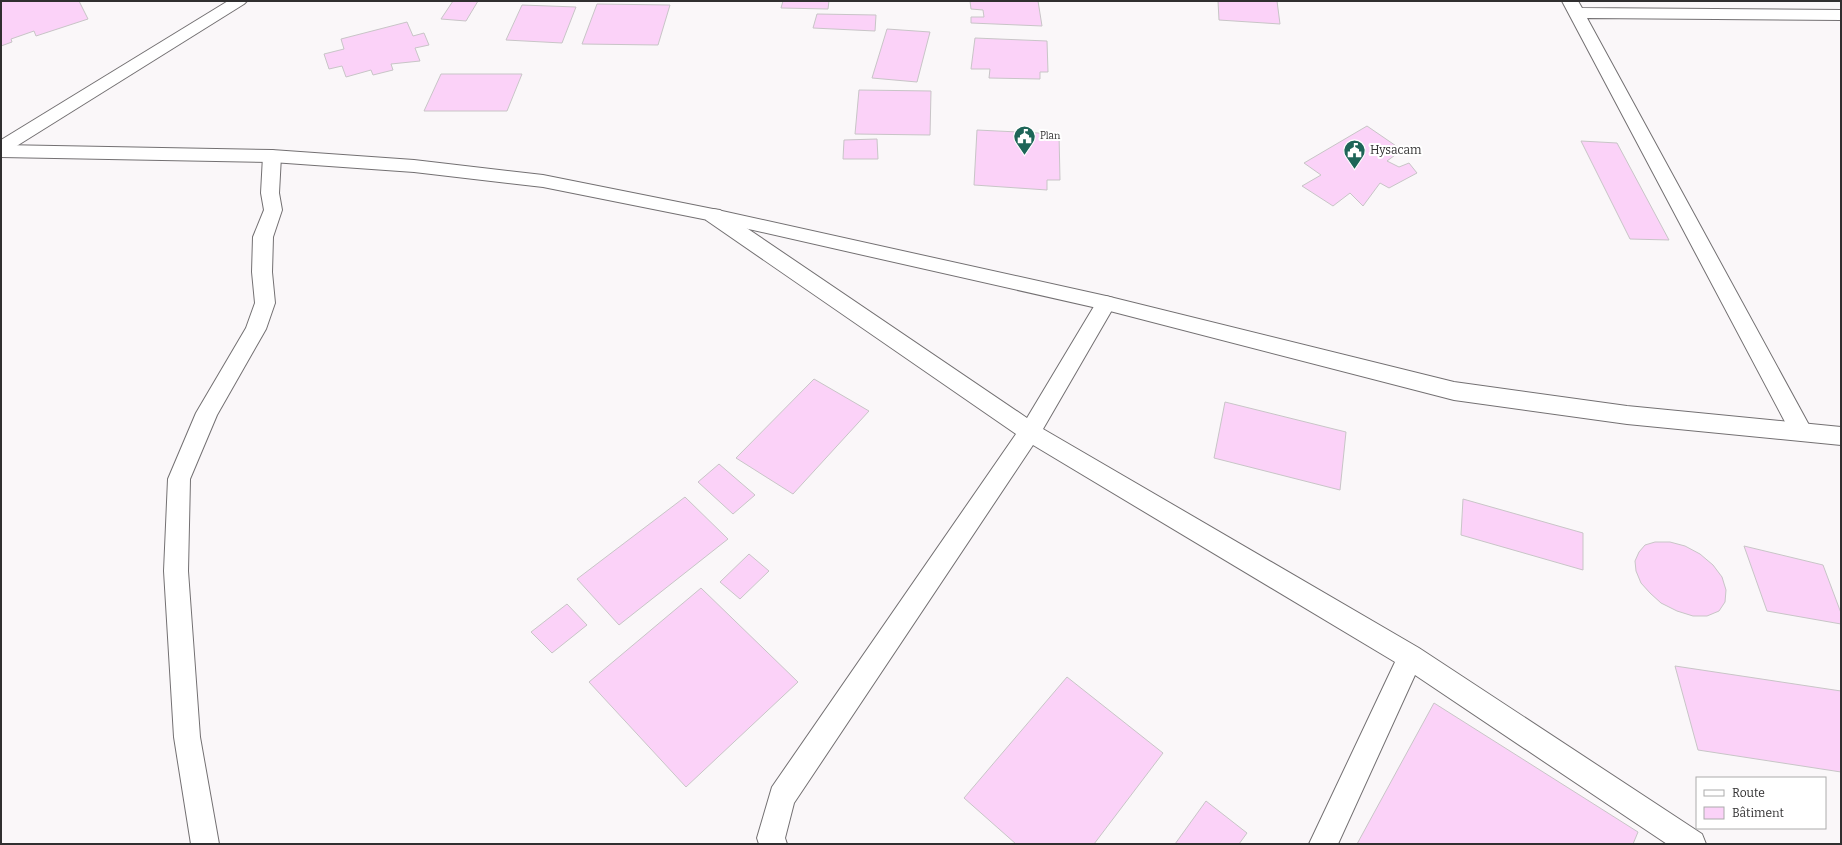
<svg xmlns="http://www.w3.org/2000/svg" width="1842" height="845" font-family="Bitter,serif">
<rect width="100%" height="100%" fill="#faf7f9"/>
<g fill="#fbd2f8" stroke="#c8c5c7">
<path d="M1,1H79L88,19L36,36L34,31L11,39L12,42L1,46Z"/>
<path d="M453,1H478L466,21L441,19Z"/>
<path d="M783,1H829L828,9L781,8Z"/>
<path d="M970,1H1038L1042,26L971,23V17H984L983,10L971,9Z"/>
<path d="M1218,1H1277L1280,24L1219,20Z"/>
<path d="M597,4L670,5L658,45L582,44Z"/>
<path d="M522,5L576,7L562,43L506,40Z"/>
<path d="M817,14L876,15L875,31L813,28Z"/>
<path d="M407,22L413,36L424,33L429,45L415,48L420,61L391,64L393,70L373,75L371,70L346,77L342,66L329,69L324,54L344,49L341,39Z"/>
<path d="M887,29L930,32L917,82L872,78Z"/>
<path d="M975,38L1047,41L1048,72H1040V79L989,78L990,69H971Z"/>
<path d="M441,74H522L507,111H424Z"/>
<path d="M859,90L931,91L930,135L855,134Z"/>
<path d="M1367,126L1402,150L1387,161L1399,167L1409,163L1417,173L1389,188L1380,183L1363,206L1350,193L1333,206L1302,186L1321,175L1304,163Z"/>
<path d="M977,130L1059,134L1060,180H1047V190L974,185Z"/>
<path d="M877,139L878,159H843L844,140Z"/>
<path d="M1581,141L1617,143L1669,240L1630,239Z"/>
<path d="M814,379L869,411L793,494L736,458Z"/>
<path d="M1225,402L1346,432L1340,490L1214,458Z"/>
<path d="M719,464L755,495L733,514L698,482Z"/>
<path d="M685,497L728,539L619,625L577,579Z"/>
<path d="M1463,499L1583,533V570L1461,535Z"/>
<path d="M1655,542H1670L1685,546L1700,554L1713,565L1722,577L1726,590L1725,602L1719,611L1707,616H1693L1677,611L1661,603L1650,593L1641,583L1636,571L1635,561L1639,552L1645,545Z"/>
<path d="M1744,546L1823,565L1841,613V624L1767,611Z"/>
<path d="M749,554L769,571L740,599L720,582Z"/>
<path d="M701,588L798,682L686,787L589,682Z"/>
<path d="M567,604L587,625L552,653L531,632Z"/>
<path d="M1675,666L1841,691V772L1698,750Z"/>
<path d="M1067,677L1163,753L1094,844H1016L964,798Z"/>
<path d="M1434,703L1638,832L1633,844H1357Z"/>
<path d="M1206,801L1247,833L1239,844H1175Z"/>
</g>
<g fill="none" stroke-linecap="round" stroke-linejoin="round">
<defs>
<g id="street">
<path d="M228,1H247L244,4L7,152L1,154V140Z"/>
<path d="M1562,1H1578L1582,8L1841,10V20L1587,18L1809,425L1812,431L1809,437L1801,440L1793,437Z"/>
<path d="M272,150L278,152L281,156L279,193L282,210L273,237L272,272L275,303L266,329L217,415L190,479L188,571L200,737L219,844H191L174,737L164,571L168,479L196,413L246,328L255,303L252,272L253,237L264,210L261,193L263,156L266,152Z"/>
<path d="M713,209L720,210L1027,418L1099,298L1106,296L1113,298L1116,303L1043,429L1419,648L1702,834L1706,844H1667L1415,675L1338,844H1309L1395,662L1033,445L794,803L785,838L787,844H759L757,838L772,787L1016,434L706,220L704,215L706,210Z"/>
</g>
<path id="secondary" d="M1,145L272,150L414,160L543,175L713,209L1106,296L1454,382L1627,406L1841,427V445L1627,424L1454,400L1106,310L713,221L543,187L414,172L272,162L1,157Z"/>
</defs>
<use href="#street" stroke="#737072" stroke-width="2"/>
<use href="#secondary" stroke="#737072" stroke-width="2"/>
<use href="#street" fill="#fff" fill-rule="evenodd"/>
<use href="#secondary" fill="#fff" fill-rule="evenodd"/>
</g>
<defs>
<symbol id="civic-pin" viewBox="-11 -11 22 30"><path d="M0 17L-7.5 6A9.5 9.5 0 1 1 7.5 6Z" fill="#1e6558" stroke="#fff"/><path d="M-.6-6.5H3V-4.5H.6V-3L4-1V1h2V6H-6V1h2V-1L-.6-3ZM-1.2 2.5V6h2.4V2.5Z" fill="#fff"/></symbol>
</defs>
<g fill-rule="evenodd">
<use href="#civic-pin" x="1012" y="124" width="25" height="34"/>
<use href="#civic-pin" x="1342" y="138" width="25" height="34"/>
</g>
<g text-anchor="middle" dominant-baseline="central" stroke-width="4" stroke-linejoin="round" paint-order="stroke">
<g font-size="10" fill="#302f30" stroke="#fff" text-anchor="start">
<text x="1040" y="136">Plan</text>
</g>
<g font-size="12" fill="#302f30" stroke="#fff" text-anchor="start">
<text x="1370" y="150">Hysacam</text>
</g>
</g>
<rect width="1842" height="845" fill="none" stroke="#302f30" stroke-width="4"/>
<rect x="1696" y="777" width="130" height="52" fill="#ffffff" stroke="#acacac"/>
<rect x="1704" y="790" width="20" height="6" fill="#ffffff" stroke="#acacac"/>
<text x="1732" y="797" font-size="12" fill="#302f30">Route</text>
<rect x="1704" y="807" width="20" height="12" fill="#fbd2f8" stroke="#acacac"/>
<text x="1732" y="817" font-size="12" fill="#302f30">Bâtiment</text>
</svg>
